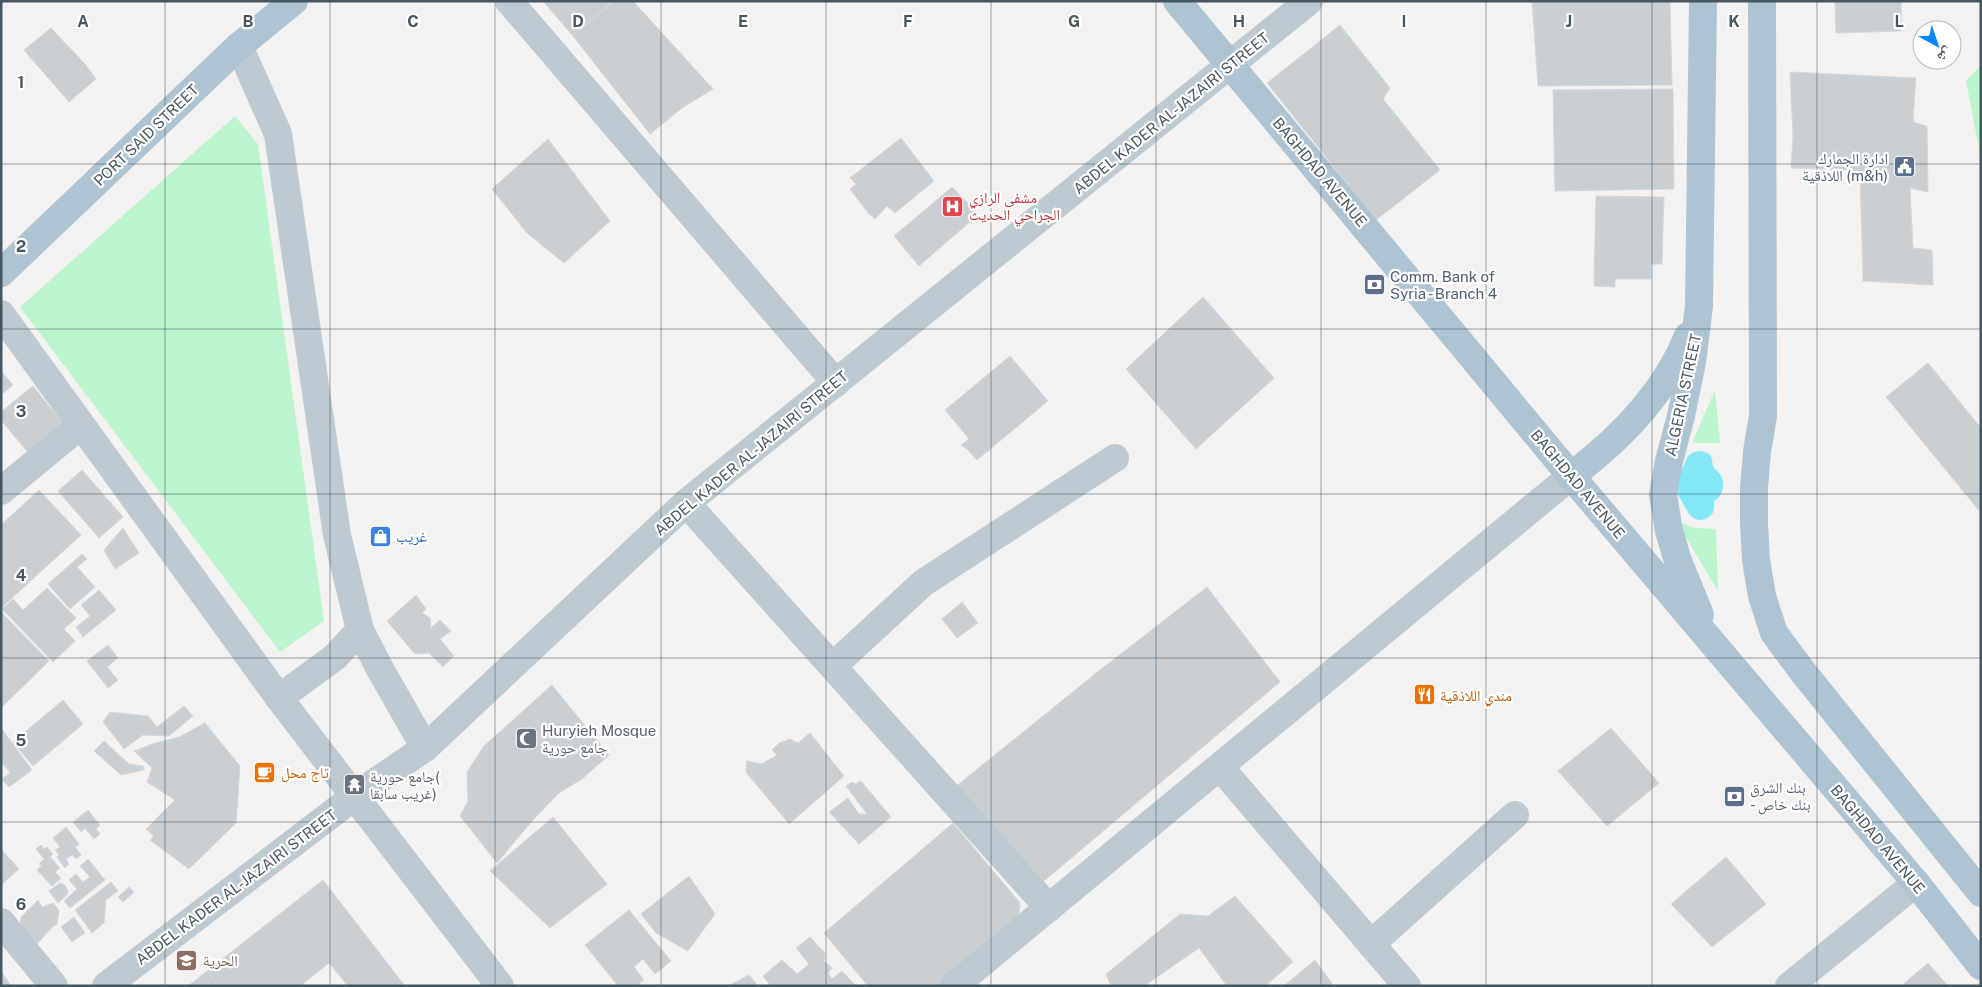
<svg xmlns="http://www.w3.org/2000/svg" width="1982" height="987" font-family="'Public Sans','Noto Naskh Arabic',sans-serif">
<rect width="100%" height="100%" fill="#f4f1f1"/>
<g fill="#bcf5cd">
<path d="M1981,65V159L1966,81Z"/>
<path d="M235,116L258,144L324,621L280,652L20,307Z"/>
<path d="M1715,390L1720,443H1692Z"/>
<path d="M1676,521L1695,528L1716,529L1718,591Z"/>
</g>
<path fill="#84e9f6" d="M1701,451C1715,454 1710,458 1714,468C1715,469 1718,472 1719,473C1727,482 1723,496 1714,501C1714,508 1715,514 1707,518C1689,527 1685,503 1677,494L1678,473C1690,463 1681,453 1701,451Z"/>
<g fill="#cacfd4" stroke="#d4d8dd">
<path d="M543,1H613L573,36Z"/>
<path d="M614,1H633L713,89L682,108L650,134L573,36Z"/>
<path d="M1532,1H1670L1672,85L1538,86Z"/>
<path d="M1835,1H1901V31L1836,33Z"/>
<path d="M1340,25L1390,88L1383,99L1440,170L1376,220L1267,83Z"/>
<path d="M51,28L85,64L96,79L69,102L24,50Z"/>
<path d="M1790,72L1916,78L1913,122L1927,126L1928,192L1910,188L1913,248L1932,250L1933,285L1863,281L1860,177L1850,170L1791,168L1793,136Z"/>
<path d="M1673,89L1674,189L1555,191L1553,90Z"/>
<path d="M901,138L934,181L895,213L887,206L875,219L869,214L850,189L856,184L850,178Z"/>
<path d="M548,139L610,221L564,263L527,233L492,189Z"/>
<path d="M952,187L979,214L919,266L894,236Z"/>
<path d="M1596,196L1664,197L1662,264H1651V279H1615V287L1594,286Z"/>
<path d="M1203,297L1274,378L1196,449L1126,369Z"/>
<path d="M1010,356L1048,401L977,460L967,449L961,445L969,439L945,410Z"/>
<path d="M1928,363L1981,428V513L1886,397Z"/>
<path d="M1,371L13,385L1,395Z"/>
<path d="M33,386L65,426L30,455L1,420V412Z"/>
<path d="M82,470L123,517L99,538L58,491Z"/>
<path d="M39,490L81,535L1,608V525Z"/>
<path d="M123,528L139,553L115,569L104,550Z"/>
<path d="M82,554L87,559L77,567L95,587L70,609L48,584Z"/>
<path d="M1207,587L1280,682L1044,881L955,787L1095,674Z"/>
<path d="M47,588L76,618L64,629L75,641L53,662L2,609L13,599L23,610Z"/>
<path d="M99,590L116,610L83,637L76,627L90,616L81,605Z"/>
<path d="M416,595L426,609L422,613L430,618L431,628L440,620L451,631L440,639L454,656L443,667L429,653L415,654L387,621Z"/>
<path d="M962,602L978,623L957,638L942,619Z"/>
<path d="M1,612L49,661L1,708Z"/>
<path d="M108,645L118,658L107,667L118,680L108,688L87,661Z"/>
<path d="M552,685L609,755L582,779L559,793L532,821L497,863L460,816L468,801L467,772L484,746Z"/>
<path d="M63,700L83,724L33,766L13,742Z"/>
<path d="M184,706L193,716L169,736L143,735L124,749L103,722L110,712L148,716L157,727Z"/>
<path d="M205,723L240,766L236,823L189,869L150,840L154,836L146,829L175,800L147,782L152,768L134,751L152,744L179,737Z"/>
<path d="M1611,728L1659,783L1607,826L1558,771Z"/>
<path d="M2,729L32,770L9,787L2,779L10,773L1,761Z"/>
<path d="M810,733L844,776L789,824L746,772L747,761L762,764L777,755L772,750L779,743L790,739L798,743Z"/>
<path d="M104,741L129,764L143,766L144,770L121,775L94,751Z"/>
<path d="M861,781L891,817L859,844L829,812L848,798L859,814H867L846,786L852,782L856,784Z"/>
<path d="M88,810L100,825L96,829L100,834L94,839L85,828L81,832L73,822Z"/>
<path d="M553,817L607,884L550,928L490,871Z"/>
<path d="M953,823L1020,903L1018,928L949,986H868L824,933Z"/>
<path d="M66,827L79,844L75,847L81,855L76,859L72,855L66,859L69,864L65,868L57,857L59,855L55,850L60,847L53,838Z"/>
<path d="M41,845L44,849L47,847L53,854L50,857L60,868L55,872L61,878L52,886L37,870L42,866L39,864L44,859L36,849Z"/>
<path d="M1,849L19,869L1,885Z"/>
<path d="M1726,857L1766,904L1712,947L1671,904Z"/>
<path d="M88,859L105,880L70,908L64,901L77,889L69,880L76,874L83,882L90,877L80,866Z"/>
<path d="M689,876L715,914L688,951L656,933L641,914Z"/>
<path d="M323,880L405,986H348L329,963L300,986H218L207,971Z"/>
<path d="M111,882L118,891L106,900L104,923L92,933L75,910Z"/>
<path d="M60,883L65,885L68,891L67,895L58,903L49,891Z"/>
<path d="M129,887L134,892L123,902L118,897Z"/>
<path d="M1235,896L1293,962L1265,986H1227L1199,948L1144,986H1111L1106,974L1180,914L1208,916Z"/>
<path d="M38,900L42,907L53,903L59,911L57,924L51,928L32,950L20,938L21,917Z"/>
<path d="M629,910L671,961L655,974L643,959L634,967L644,980L636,986H618L585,945Z"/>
<path d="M74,917L85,933L72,942L61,927Z"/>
<path d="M810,937L825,953L824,961L832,968L828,973L832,979L842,971L856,986H771L763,976L782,960L797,974L809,964L796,948Z"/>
<path d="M1315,960L1334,986H1284Z"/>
<path d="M1928,963L1948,986H1901Z"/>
<path d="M1,971L11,986H1Z"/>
<path d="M207,971L218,986H188Z"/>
<path d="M749,975L758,986H728Z"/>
</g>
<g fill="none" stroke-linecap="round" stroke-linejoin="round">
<g stroke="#bdcad2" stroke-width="28">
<path d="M509,1L836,383"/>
<path d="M239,46L278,134L337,535L360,630L380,669L425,748"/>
<path d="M1,314L279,698L500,986"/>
<path d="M1,491L81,425"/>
<path d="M686,503L1049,908"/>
<path d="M833,666L923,583L1115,458"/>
<path d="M279,698L335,657L360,630"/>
<path d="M1220,767L1407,986"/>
<path d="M1,922L54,986"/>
<path d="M1371,944L1515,815"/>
<path d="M106,986L355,796L425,748L686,503L1309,1"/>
<path d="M954,986L1571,476"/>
<path d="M1789,986L1916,883"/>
</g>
<g stroke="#aec4d3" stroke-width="28">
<path d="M1177,1L1571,476L1916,883L1981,966"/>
<path d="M1762,1L1763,416L1757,452L1754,488V524L1756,560L1762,596L1774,633L1803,672L1981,893"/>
<path d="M1,273L239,46L294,1"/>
<path d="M1571,476C1620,439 1665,394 1688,336"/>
<path d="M1700,615L1678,561L1669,531L1663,495L1669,461L1681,416L1692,362L1699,306L1703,1"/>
</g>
</g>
<path fill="none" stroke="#465761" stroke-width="1" stroke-opacity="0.55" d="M165,1V986M330,1V986M495,1V986M661,1V986M826,1V986M991,1V986M1156,1V986M1321,1V986M1486,1V986M1652,1V986M1817,1V986M1,164H1981M1,329H1981M1,494H1981M1,658H1981M1,822H1981"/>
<defs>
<symbol id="civic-square" viewBox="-11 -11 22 22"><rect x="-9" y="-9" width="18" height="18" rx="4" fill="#5c6f8a" stroke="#fff"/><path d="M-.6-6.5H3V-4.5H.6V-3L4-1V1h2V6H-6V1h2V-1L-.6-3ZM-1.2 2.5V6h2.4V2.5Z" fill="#fff"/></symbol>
<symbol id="hospital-square" viewBox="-11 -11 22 22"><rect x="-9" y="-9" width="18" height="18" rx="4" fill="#e0444e" stroke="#fff"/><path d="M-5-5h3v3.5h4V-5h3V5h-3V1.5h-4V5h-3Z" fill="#fff"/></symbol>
<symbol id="bank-square" viewBox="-11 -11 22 22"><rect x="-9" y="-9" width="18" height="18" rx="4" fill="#5c6f8a" stroke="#fff"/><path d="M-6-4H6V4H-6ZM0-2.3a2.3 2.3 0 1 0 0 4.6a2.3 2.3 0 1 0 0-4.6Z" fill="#fff"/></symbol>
<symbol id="shop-square" viewBox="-11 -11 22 22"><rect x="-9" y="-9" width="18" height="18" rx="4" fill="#3f7fe0" stroke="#fff"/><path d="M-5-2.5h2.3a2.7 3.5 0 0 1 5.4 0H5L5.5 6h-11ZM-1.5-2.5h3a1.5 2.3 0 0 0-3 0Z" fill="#fff"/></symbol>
<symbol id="restaurant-square" viewBox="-11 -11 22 22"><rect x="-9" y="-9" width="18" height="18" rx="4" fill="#e8710a" stroke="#fff"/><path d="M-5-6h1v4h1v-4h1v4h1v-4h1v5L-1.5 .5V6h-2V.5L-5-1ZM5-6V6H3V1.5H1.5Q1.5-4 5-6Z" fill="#fff"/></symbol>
<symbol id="mosque-square" viewBox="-11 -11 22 22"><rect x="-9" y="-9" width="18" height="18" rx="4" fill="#6b7280" stroke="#fff"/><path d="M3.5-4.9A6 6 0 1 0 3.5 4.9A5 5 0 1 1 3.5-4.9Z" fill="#fff"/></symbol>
<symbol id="cafe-square" viewBox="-11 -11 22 22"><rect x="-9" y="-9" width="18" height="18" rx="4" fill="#e8710a" stroke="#fff"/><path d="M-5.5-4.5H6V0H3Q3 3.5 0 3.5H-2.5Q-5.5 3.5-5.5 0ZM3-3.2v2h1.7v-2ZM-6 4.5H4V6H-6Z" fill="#fff"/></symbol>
<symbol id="temple-square" viewBox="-11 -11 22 22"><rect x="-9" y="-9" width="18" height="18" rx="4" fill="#6b7280" stroke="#fff"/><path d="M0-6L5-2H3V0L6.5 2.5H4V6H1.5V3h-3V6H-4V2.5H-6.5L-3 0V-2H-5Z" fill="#fff"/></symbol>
<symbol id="school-square" viewBox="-11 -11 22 22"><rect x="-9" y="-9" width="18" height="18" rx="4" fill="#8d6e63" stroke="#fff"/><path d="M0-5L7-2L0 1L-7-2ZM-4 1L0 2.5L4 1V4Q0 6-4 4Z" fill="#fff"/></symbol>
</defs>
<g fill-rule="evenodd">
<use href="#civic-square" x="1892" y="154" width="25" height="25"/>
<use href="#hospital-square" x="940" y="194" width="25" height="25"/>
<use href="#bank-square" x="1362" y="272" width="25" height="25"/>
<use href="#shop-square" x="368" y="524" width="25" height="25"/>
<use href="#restaurant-square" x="1412" y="682" width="25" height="25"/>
<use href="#mosque-square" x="514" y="726" width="25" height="25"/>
<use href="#cafe-square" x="252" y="760" width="25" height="25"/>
<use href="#temple-square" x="342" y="772" width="25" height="25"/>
<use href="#bank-square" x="1722" y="784" width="25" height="25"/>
<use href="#school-square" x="174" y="948" width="25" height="25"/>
</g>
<g text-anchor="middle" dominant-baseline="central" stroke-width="4.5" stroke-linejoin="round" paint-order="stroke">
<g font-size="15" fill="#465761" stroke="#fff">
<text transform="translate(1171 113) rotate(-39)">ABDEL KADER AL-JAZAIRI STREET</text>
<text transform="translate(146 135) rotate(-44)">PORT SAID STREET</text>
<text transform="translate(1320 172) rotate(50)">BAGHDAD AVENUE</text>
<text transform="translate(1683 395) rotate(-78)">ALGERIA STREET</text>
<text transform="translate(751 453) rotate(-40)">ABDEL KADER AL-JAZAIRI STREET</text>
<text transform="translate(1578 484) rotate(50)">BAGHDAD AVENUE</text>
<text transform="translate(1878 839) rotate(50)">BAGHDAD AVENUE</text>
<text transform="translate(236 887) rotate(-37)">ABDEL KADER AL-JAZAIRI STREET</text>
</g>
<g font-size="15" fill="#4e5e75" stroke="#fff" text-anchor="start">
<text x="1888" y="158" text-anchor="end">ادارة الجمارك<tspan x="1888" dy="17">اللاذقية (m&amp;h)</tspan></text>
<text x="1390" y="276">Comm. Bank of<tspan x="1390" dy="17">Syria - Branch 4</tspan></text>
<text x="1750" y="787">بنك الشرق<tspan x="1750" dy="17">- بنك خاص</tspan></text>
</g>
<g font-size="15" fill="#be3a42" stroke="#fff" text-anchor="start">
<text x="969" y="197">مشفى الرازي<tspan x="969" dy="17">الجراحي الحديث</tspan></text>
</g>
<g font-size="15" fill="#366cbe" stroke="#fff" text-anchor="start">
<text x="396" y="536">غريب</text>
</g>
<g font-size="15" fill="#c56008" stroke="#fff" text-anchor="start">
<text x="1440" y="695">مندي اللاذقية</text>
<text x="281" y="772">تاج محل</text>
</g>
<g font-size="15" fill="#5b616d" stroke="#fff" text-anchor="start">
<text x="542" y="730">Huryieh Mosque<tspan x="542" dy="17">جامع حورية</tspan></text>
<text x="370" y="776">جامع حورية(<tspan x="370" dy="17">غريب سابقا)</tspan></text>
</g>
<g font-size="15" fill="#785e54" stroke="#fff" text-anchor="start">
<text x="203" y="960">الحرية</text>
</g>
</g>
<g font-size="16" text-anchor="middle" font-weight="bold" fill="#465761" stroke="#fff" stroke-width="4.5" stroke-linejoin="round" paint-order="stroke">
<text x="83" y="27">A</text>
<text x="248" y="27">B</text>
<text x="413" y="27">C</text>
<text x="578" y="27">D</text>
<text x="743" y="27">E</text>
<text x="908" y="27">F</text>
<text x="1074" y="27">G</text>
<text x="1239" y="27">H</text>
<text x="1404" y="27">I</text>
<text x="1569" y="27">J</text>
<text x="1734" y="27">K</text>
<text x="1899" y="27">L</text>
<text x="21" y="88">1</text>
<text x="21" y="252">2</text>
<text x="21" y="417">3</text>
<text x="21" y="581">4</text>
<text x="21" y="746">5</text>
<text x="21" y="910">6</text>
</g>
<rect width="1982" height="987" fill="none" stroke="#465761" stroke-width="5"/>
<g transform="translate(1937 45) rotate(140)"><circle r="24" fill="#ffffff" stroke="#b5bcc0"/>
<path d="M0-4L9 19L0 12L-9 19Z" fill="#0485fb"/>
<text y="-8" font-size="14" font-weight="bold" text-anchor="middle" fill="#465761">ش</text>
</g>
</svg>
